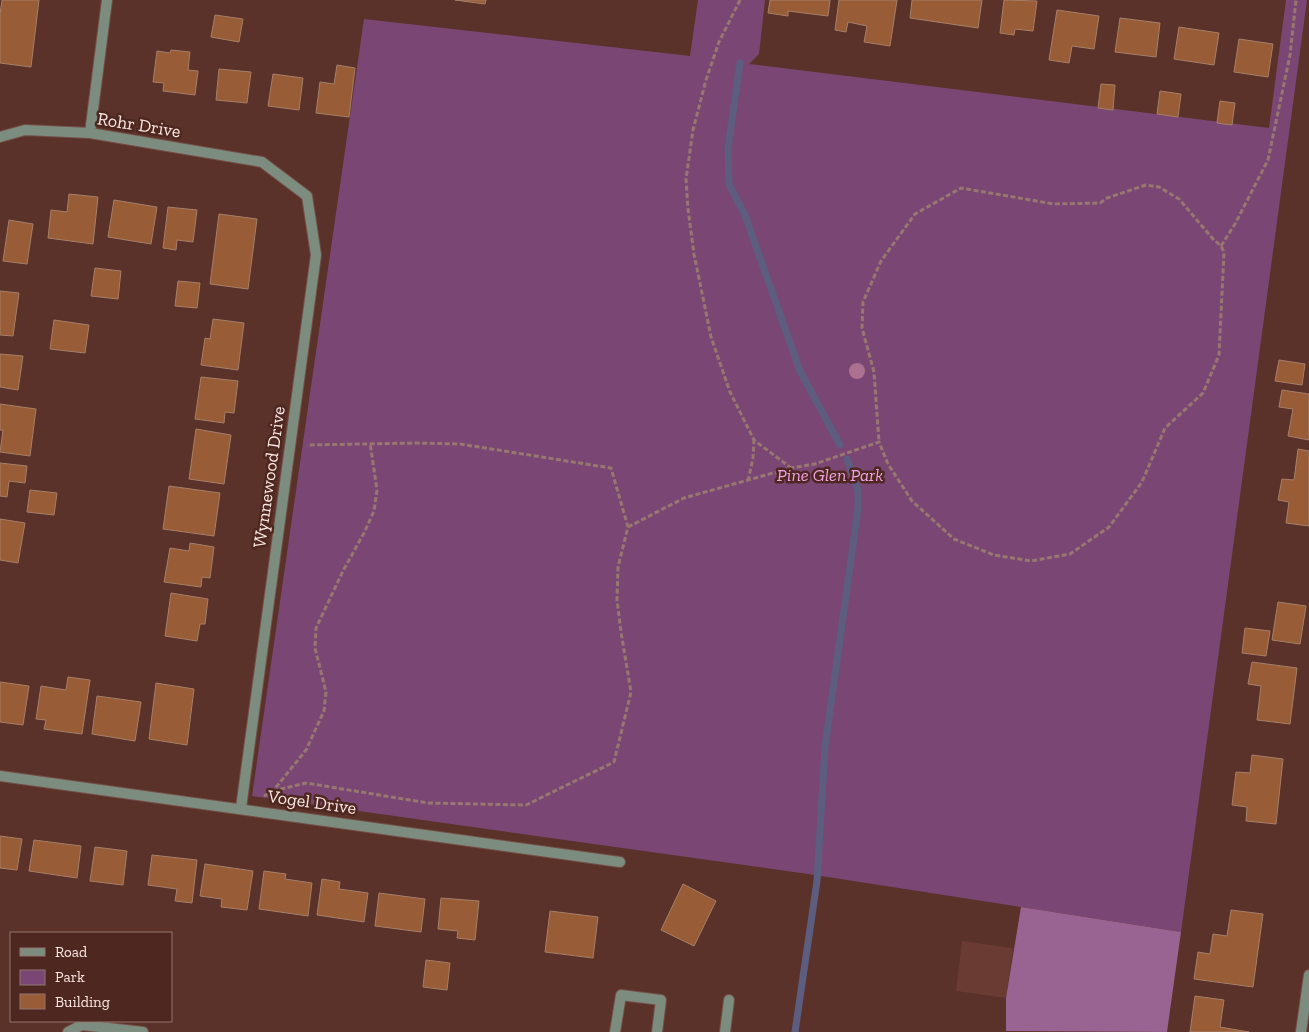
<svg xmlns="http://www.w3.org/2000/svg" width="1309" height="1032" font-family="'Zilla Slab',serif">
<rect width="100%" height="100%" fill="#5a322a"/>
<path fill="#6a3b32" d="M962,941L1013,948L1006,998L956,991Z"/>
<path fill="#7a4774" d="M698,0H765L759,54L749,64L1269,128L1286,0H1307L1181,932L815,875L252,796L364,19L690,56Z"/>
<path fill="#9a6492" d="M1021,907L1181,932L1167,1032L1006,1031V998Z"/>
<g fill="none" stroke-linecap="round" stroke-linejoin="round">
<g stroke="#5d5d80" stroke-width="7">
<path d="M740,63L728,148L729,184L745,215L800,371L840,445"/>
<path d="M795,1032L817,881L825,747L858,509V490L847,459"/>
</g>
</g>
<g fill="#985c37" stroke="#a77f68">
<path d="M2,0H39L31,67L0,63V14Z"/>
<path d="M455,0H486L485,4Z"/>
<path d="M770,0H830L828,16L788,11V16L768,13Z"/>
<path d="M839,0H897L890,46L864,42L867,26L848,22L846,32L835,30Z"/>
<path d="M912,0H982L978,28L910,18Z"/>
<path d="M1004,0L1037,1L1033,31L1015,29L1014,35L1000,33Z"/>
<path d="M1057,10L1099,16L1094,49L1072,46L1069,63L1049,60Z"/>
<path d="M215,15L243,19L239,42L211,37Z"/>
<path d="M1120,18L1160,23L1156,57L1115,52Z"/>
<path d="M1179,27L1219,33L1214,65L1174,59Z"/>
<path d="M1239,39L1273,44L1268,77L1234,72Z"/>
<path d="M171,50L190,52L188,70L198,71L195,95L163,91L164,83L153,82L157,51L170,53Z"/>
<path d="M337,65L355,68L349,117L316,113L320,82L334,84Z"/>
<path d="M219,69L251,72L247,103L216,100Z"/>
<path d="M273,74L303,78L299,110L268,106Z"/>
<path d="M1101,84L1115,85L1113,110L1098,108Z"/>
<path d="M1160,91L1181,94L1178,117L1157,114Z"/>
<path d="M1220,101L1235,103L1232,125L1217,123Z"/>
<path d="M69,194L98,197L93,244L48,238L51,210L67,212Z"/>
<path d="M114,200L157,207L151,244L108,237Z"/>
<path d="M168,207L197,210L193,242L177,240L176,250L163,248Z"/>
<path d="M219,214L257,219L248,289L210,284Z"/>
<path d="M9,220L33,224L27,264L3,261Z"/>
<path d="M95,268L121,271L118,299L91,296Z"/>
<path d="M178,281L200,283L197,308L175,306Z"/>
<path d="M0,291L19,293L13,336L0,335Z"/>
<path d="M213,319L244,323L238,370L201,365L205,338L210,339Z"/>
<path d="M54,320L89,325L85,353L50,349Z"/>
<path d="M0,354L23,356L18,390L0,387Z"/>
<path d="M1279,360L1305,364L1302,385L1275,381Z"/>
<path d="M201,377L238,381L234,413L225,412L224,423L195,419Z"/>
<path d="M1282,390L1309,394V440L1288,436L1293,409L1279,407Z"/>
<path d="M0,404L36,409L30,456L0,452L3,430H0Z"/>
<path d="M196,429L231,435L224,484L189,479Z"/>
<path d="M1298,449L1309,451V526L1286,523L1289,502L1278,500L1282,479L1294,480Z"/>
<path d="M0,463L27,466L25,483L9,481L7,497L0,496Z"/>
<path d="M169,486L220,493L214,536L163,529Z"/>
<path d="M30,490L57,493L54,515L27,512Z"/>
<path d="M0,519L25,523L18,563L0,560Z"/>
<path d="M190,543L214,547L210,578L202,577L201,587L164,582L170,548L189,551Z"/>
<path d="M171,593L208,599L205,624H200L197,641L165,636Z"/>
<path d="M1278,602L1306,606L1300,644L1272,640Z"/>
<path d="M1245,628L1270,631L1266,656L1242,653Z"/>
<path d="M1252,662L1297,668L1290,724L1257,720L1261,686L1248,684Z"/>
<path d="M68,677L90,680L82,734L44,729L46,720L36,719L41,686L66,690Z"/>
<path d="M0,682L29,686L23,725L0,722Z"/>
<path d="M156,683L194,689L187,745L149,739Z"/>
<path d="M97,696L141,702L135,741L92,734Z"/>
<path d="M1252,755L1283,759L1276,824L1246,821L1247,807L1232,805L1236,772L1250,773Z"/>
<path d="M0,836L22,839L17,870L0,868Z"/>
<path d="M34,840L81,846L77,878L29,871Z"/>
<path d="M95,847L127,851L123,885L90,881Z"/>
<path d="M152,855L197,860L192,903L175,901L177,889L148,885Z"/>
<path d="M205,864L253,871L247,910L221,907L222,899L200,896Z"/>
<path d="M264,871L286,874L285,879L312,883L308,916L259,909Z"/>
<path d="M322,879L340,882L339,889L368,893L364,922L317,915Z"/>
<path d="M683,884L716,901L694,946L661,930Z"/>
<path d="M379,893L425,899L421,932L375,926Z"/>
<path d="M441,898L479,901L475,940L457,938L458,931L438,929Z"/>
<path d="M1231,910L1263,914L1253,987L1194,979L1198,952L1210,954L1213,934L1227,936Z"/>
<path d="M550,911L598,917L593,958L545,952Z"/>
<path d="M426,960L450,963L447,990L423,987Z"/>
<path d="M1195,996L1224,1000L1220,1027L1249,1032H1190Z"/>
</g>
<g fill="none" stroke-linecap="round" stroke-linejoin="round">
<defs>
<g id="service">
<path d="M68,1032L82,1025L143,1032"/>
<path d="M615,1032L621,995L661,1000L657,1032"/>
<path d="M725,1032L729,1000"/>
</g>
<g id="minor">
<path d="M90,133L107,0"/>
<path d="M0,137L25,130L90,133L262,162L307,196L316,255L241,808"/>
<path d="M0,776L620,862"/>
<path d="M1301,1032L1309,975"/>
</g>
</defs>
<use href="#service" stroke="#744f48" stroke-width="12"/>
<use href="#minor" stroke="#744f48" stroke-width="12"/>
<g stroke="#987770" stroke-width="3" stroke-dasharray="5 2.5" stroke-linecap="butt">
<path d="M740,0L719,42L706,80L693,130L686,179L688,209L694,254L711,337L730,392L754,440L791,468"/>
<path d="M1221,246L1235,224L1268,160L1290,55L1296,0"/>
<path d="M748,481L753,458L754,440"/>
<path d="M628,527L684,498L791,468L815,464L879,442L888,464L912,501L954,539L994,555L1031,561L1070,554L1109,527L1142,482L1165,428L1203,393L1219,355L1224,252L1221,246L1213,239L1179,199L1159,187L1146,185L1107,198L1100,203L1054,204L961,188L915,214L881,261L863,302L862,328L874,372L879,442"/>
<path d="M273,791L306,783L428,803L526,805L614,762L631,692L621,632L617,600L618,567L628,527L611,468L460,444L416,443L307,445"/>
<path d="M264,796L273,791L306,750L324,711L326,692L315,648L316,628L343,571L364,533L374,511L377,490L370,443"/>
</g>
<use href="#service" stroke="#7c8c7f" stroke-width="10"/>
<use href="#minor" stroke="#7c8c7f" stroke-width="10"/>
</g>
<circle fill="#ac7090" cx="857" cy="371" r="8"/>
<g text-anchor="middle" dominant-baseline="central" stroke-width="5" stroke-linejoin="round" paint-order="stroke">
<g font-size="18" fill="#fde8e3" stroke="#4e2720">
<text transform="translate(139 125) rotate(9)">Rohr Drive</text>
<text transform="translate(269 477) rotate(-82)">Wynnewood Drive</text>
<text transform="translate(312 802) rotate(8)">Vogel Drive</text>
</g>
<g font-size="18" font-style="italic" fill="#efa2e4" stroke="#4e2720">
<text x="830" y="475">Pine Glen Park</text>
</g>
</g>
<rect x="10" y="932" width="162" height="90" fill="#4e2720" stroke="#94746e"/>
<rect x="20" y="948" width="25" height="8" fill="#7c8c7f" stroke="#94746e"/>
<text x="55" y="957" font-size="15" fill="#fde8e3">Road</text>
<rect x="20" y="970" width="25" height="15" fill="#7a4774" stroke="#94746e"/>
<text x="55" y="982" font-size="15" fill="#fde8e3">Park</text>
<rect x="20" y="994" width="25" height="15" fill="#985c37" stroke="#94746e"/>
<text x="55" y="1007" font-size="15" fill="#fde8e3">Building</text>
</svg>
